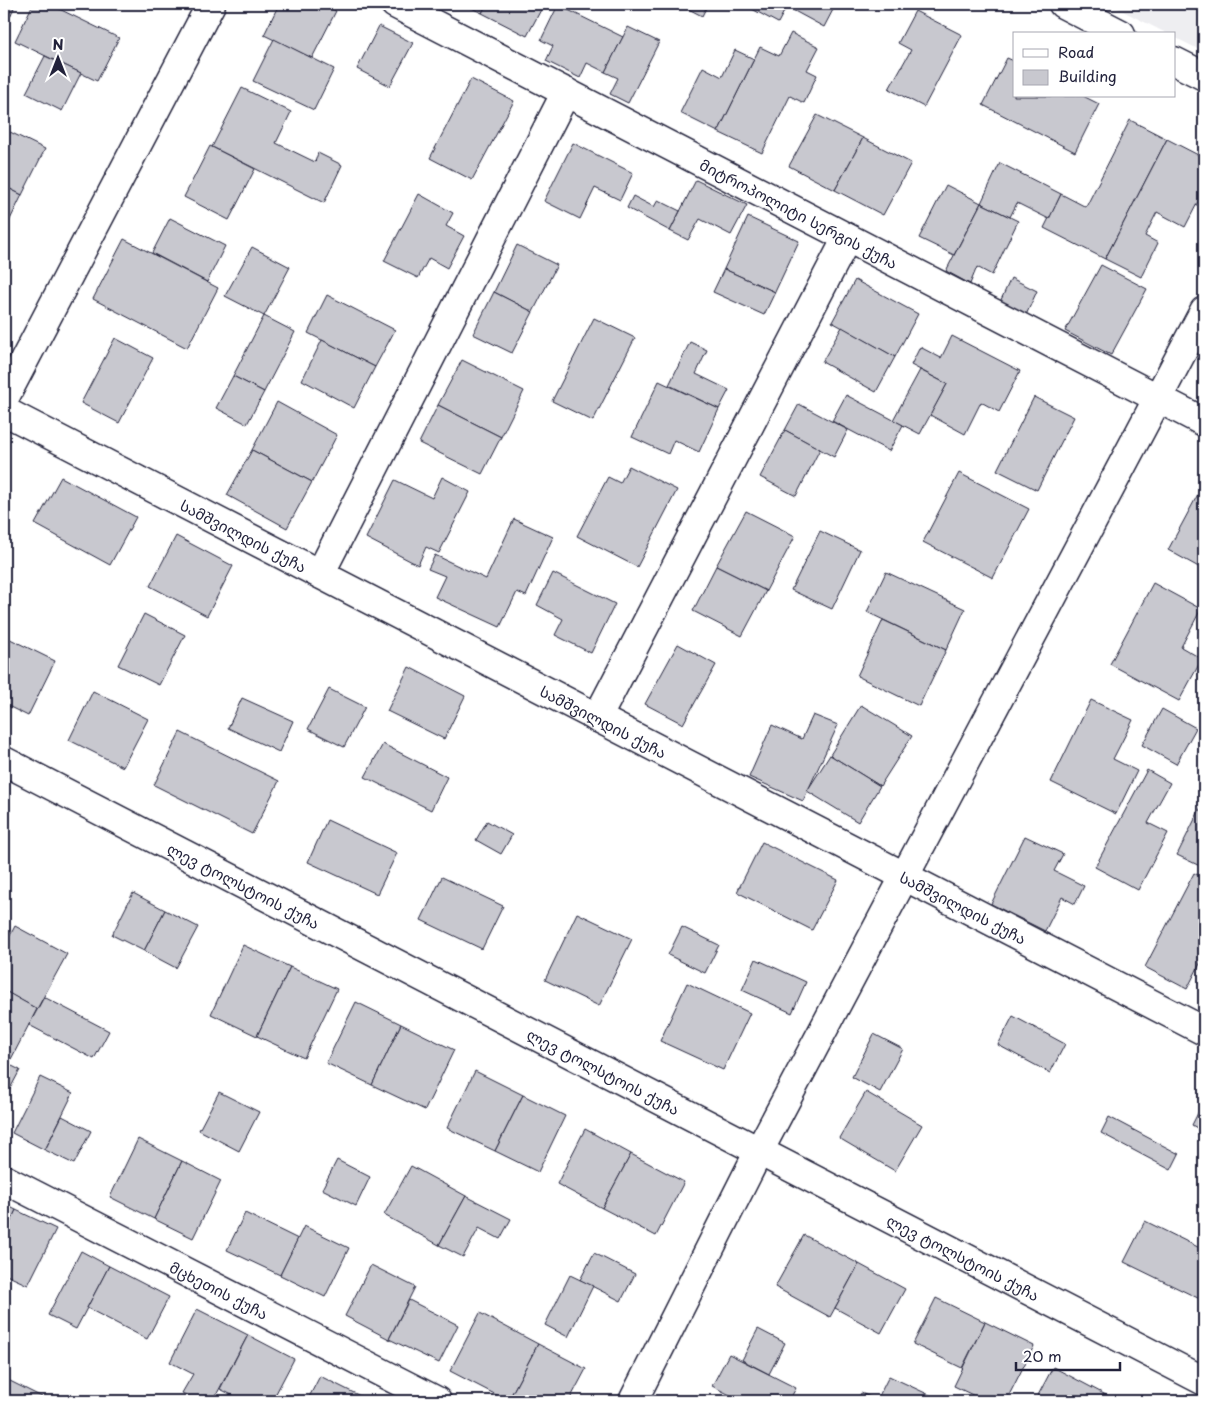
<svg xmlns="http://www.w3.org/2000/svg" width="1208" height="1405" font-family="'Playpen Sans','Noto Sans Georgian',sans-serif">
<rect width="100%" height="100%" fill="#fff"/>
<filter id="ink" filterUnits="userSpaceOnUse"><feTurbulence type="fractalNoise" baseFrequency=".02" numOctaves="2"/><feDisplacementMap in="SourceGraphic" scale="10" xChannelSelector="R" yChannelSelector="G"/><feConvolveMatrix kernelMatrix="1 2 1 2 8 2 1 2 1" color-interpolation-filters="sRGB"/></filter>
<g filter="url(#ink)">
<path fill="#eeeef1" d="M1109,4H1204V52L1174,37V34H1168Z"/>
<g fill="#c8c8cf" stroke="#22223b">
<path d="M4,4L14,8L4,29Z"/>
<path d="M33,4H49L119,38L97,81L15,41Z"/>
<path d="M279,4H322L336,11L312,58L264,35Z"/>
<path d="M463,4H487L482,13Z"/>
<path d="M487,4H544L527,36L482,13Z"/>
<path d="M679,4H708L702,16Z"/>
<path d="M755,4H788L778,23L752,9Z"/>
<path d="M788,4H836L824,27L787,7Z"/>
<path d="M558,5L623,37L605,72L587,63L580,78L546,61L553,46L541,40Z"/>
<path d="M915,11L962,35L924,107L889,89L911,50L898,43Z"/>
<path d="M379,26L413,43L390,86L357,69Z"/>
<path d="M628,27L659,42L628,103L610,94L618,78L605,72Z"/>
<path d="M791,33L819,47L807,70L817,75L804,103L790,96L762,153L718,132L760,47L779,56Z"/>
<path d="M274,39L334,69L314,110L253,81Z"/>
<path d="M735,50L754,59L718,132L680,113L703,67L722,77Z"/>
<path d="M45,56L81,73L62,111L26,93Z"/>
<path d="M1007,58L1014,61V96H1083L1099,104L1075,152L983,105Z"/>
<path d="M471,79L514,101L472,180L430,158Z"/>
<path d="M242,88L291,112L276,143L315,162L318,153L342,165L324,203L212,147Z"/>
<path d="M817,115L863,138L835,190L789,166Z"/>
<path d="M1130,120L1167,139L1105,259L1044,228L1061,194L1086,207Z"/>
<path d="M10,132L45,149L22,195L4,186V146Z"/>
<path d="M863,138L911,163L883,215L835,190Z"/>
<path d="M1167,139L1204,158V190L1185,227L1157,212L1145,236L1158,243L1141,277L1105,259Z"/>
<path d="M573,143L633,173L620,200L595,188L580,219L544,201Z"/>
<path d="M210,146L255,169L229,220L184,197Z"/>
<path d="M1000,163L1061,194L1049,219L1017,203L1010,217L981,203Z"/>
<path d="M696,180L747,205L731,235L700,219L688,240L670,231Z"/>
<path d="M946,185L981,203L954,255L919,238Z"/>
<path d="M4,186L22,195L4,232Z"/>
<path d="M419,194L453,213L446,226L464,236L447,268L429,258L418,278L384,261Z"/>
<path d="M633,196L654,207L658,200L680,211L670,231L627,208Z"/>
<path d="M981,203L1018,221L992,275L977,267L970,284L946,271Z"/>
<path d="M748,217L799,241L775,292L724,269Z"/>
<path d="M170,218L225,246L207,282L152,253Z"/>
<path d="M124,239L218,288L187,348L93,299Z"/>
<path d="M517,245L557,265L533,312L494,292Z"/>
<path d="M252,247L290,267L264,316L225,296Z"/>
<path d="M1101,265L1147,289L1111,355L1065,331Z"/>
<path d="M724,269L775,292L764,315L713,292Z"/>
<path d="M1011,278L1037,291L1026,315L1000,302Z"/>
<path d="M855,280L918,314L895,357L832,322Z"/>
<path d="M494,292L533,312L512,353L473,334Z"/>
<path d="M327,295L395,330L375,367L308,333Z"/>
<path d="M264,316L295,332L264,392L233,376Z"/>
<path d="M594,318L635,338L593,421L552,401Z"/>
<path d="M842,327L895,357L876,392L822,362Z"/>
<path d="M952,336L1020,371L999,412L981,402L965,434L930,415L947,384L911,365L920,347L941,358Z"/>
<path d="M115,338L153,358L119,423L81,403Z"/>
<path d="M322,340L375,367L354,408L302,380Z"/>
<path d="M690,342L707,350L696,374L729,390L719,409L669,385Z"/>
<path d="M462,360L524,391L501,437L438,405Z"/>
<path d="M920,370L947,384L920,434L893,420Z"/>
<path d="M233,376L264,392L247,424L216,408Z"/>
<path d="M659,381L719,409L699,452L674,440L668,454L632,437Z"/>
<path d="M846,395L903,425L889,451L832,421Z"/>
<path d="M1034,397L1074,417L1037,490L997,470Z"/>
<path d="M277,402L337,435L312,482L252,450Z"/>
<path d="M799,404L848,430L834,457L785,430Z"/>
<path d="M438,405L501,437L482,474L419,443Z"/>
<path d="M785,430L820,449L796,496L760,477Z"/>
<path d="M252,450L312,482L287,528L227,495Z"/>
<path d="M629,466L677,490L637,567L577,536L608,477L620,483Z"/>
<path d="M959,473L1029,509L993,578L923,542Z"/>
<path d="M61,477L136,517L110,565L35,524Z"/>
<path d="M442,477L470,492L439,553L426,547L418,565L366,538L395,480L432,498Z"/>
<path d="M1204,483V570L1168,550Z"/>
<path d="M746,511L795,536L766,591L716,566Z"/>
<path d="M514,519L553,537L526,596L517,592L500,627L435,597L445,576L428,569L435,555L486,579Z"/>
<path d="M820,531L860,550L832,609L791,590Z"/>
<path d="M176,536L233,566L207,616L150,586Z"/>
<path d="M716,566L766,591L742,636L693,611Z"/>
<path d="M886,572L965,609L946,650L867,612Z"/>
<path d="M553,573L615,604L591,653L555,635L563,619L537,605Z"/>
<path d="M1153,583L1201,609L1181,647L1202,659L1179,701L1110,664Z"/>
<path d="M144,614L185,635L159,685L118,665Z"/>
<path d="M883,620L946,650L919,706L857,676Z"/>
<path d="M4,636L55,661L28,716L4,704Z"/>
<path d="M678,644L716,665L683,724L645,704Z"/>
<path d="M409,667L465,696L444,739L387,711Z"/>
<path d="M329,689L365,707L344,747L308,729Z"/>
<path d="M93,691L148,719L123,767L69,740Z"/>
<path d="M242,698L293,721L279,752L228,728Z"/>
<path d="M1091,700L1133,720L1113,759L1137,771L1116,814L1051,782Z"/>
<path d="M861,705L912,736L880,786L830,755Z"/>
<path d="M1162,709L1196,728L1176,764L1142,745Z"/>
<path d="M813,715L838,725L803,801L749,777L772,725L802,739Z"/>
<path d="M180,732L279,781L252,834L154,785Z"/>
<path d="M383,744L447,777L431,810L365,777Z"/>
<path d="M830,755L880,786L858,822L807,791Z"/>
<path d="M1147,770L1170,783L1148,823L1168,833L1138,890L1095,867Z"/>
<path d="M1204,801V868L1177,855Z"/>
<path d="M327,820L397,853L377,894L308,862Z"/>
<path d="M487,821L512,835L501,854L476,840Z"/>
<path d="M1025,836L1063,854L1054,871L1084,886L1075,904L1062,897L1045,931L991,904Z"/>
<path d="M762,842L838,880L812,930L737,892Z"/>
<path d="M1194,873L1204,878V956L1187,989L1145,967Z"/>
<path d="M442,877L503,906L482,949L421,920Z"/>
<path d="M133,893L165,910L144,951L112,935Z"/>
<path d="M165,910L198,927L176,968L144,951Z"/>
<path d="M577,913L632,939L599,1006L545,980Z"/>
<path d="M15,926L67,954L37,1009L4,991V947Z"/>
<path d="M682,927L719,945L705,973L668,955Z"/>
<path d="M243,945L290,967L257,1036L211,1014Z"/>
<path d="M756,959L806,982L792,1013L742,990Z"/>
<path d="M290,967L337,989L304,1058L257,1036Z"/>
<path d="M687,983L750,1013L723,1070L660,1041Z"/>
<path d="M7,992L37,1009L8,1065L4,1062V998Z"/>
<path d="M44,997L109,1031L94,1059L29,1025Z"/>
<path d="M356,1002L401,1024L372,1085L326,1063Z"/>
<path d="M1013,1016L1065,1044L1050,1073L998,1045Z"/>
<path d="M401,1024L454,1050L425,1110L372,1085Z"/>
<path d="M874,1034L903,1049L880,1092L852,1077Z"/>
<path d="M4,1062L20,1070L4,1100Z"/>
<path d="M475,1071L523,1095L495,1151L447,1128Z"/>
<path d="M40,1077L73,1093L45,1150L12,1133Z"/>
<path d="M219,1092L259,1112L239,1151L199,1130Z"/>
<path d="M866,1092L922,1125L895,1171L839,1138Z"/>
<path d="M523,1095L565,1116L538,1172L495,1151Z"/>
<path d="M1204,1101V1132L1192,1125Z"/>
<path d="M62,1116L91,1131L74,1164L45,1150Z"/>
<path d="M1109,1117L1179,1154L1171,1170L1101,1133Z"/>
<path d="M585,1129L631,1154L602,1208L557,1184Z"/>
<path d="M138,1139L182,1161L154,1219L110,1197Z"/>
<path d="M631,1154L684,1182L656,1236L602,1208Z"/>
<path d="M337,1160L370,1177L356,1206L322,1189Z"/>
<path d="M182,1161L221,1181L193,1238L154,1219Z"/>
<path d="M411,1166L466,1196L439,1245L384,1215Z"/>
<path d="M466,1196L511,1219L500,1239L479,1228L463,1257L439,1245Z"/>
<path d="M4,1204L16,1210L4,1236Z"/>
<path d="M16,1210L56,1229L28,1285L4,1274V1236Z"/>
<path d="M245,1213L298,1239L280,1275L227,1250Z"/>
<path d="M1145,1221L1204,1250V1301L1124,1262Z"/>
<path d="M304,1226L349,1248L325,1297L280,1275Z"/>
<path d="M804,1235L859,1264L830,1317L775,1287Z"/>
<path d="M81,1251L109,1266L76,1329L48,1315Z"/>
<path d="M594,1253L635,1274L621,1301L580,1280Z"/>
<path d="M859,1264L905,1289L881,1333L835,1308Z"/>
<path d="M371,1265L415,1287L389,1339L345,1316Z"/>
<path d="M109,1266L169,1297L147,1339L87,1308Z"/>
<path d="M570,1275L593,1286L568,1337L545,1325Z"/>
<path d="M936,1298L985,1322L962,1368L913,1344Z"/>
<path d="M409,1300L458,1325L439,1363L389,1339Z"/>
<path d="M197,1309L248,1335L213,1401H198L182,1393L193,1374L170,1362Z"/>
<path d="M480,1313L538,1344L508,1401L450,1371Z"/>
<path d="M985,1322L1034,1346L1006,1401H985L954,1386Z"/>
<path d="M758,1329L785,1343L769,1374L742,1360Z"/>
<path d="M248,1335L294,1359L272,1401H244L220,1389Z"/>
<path d="M538,1344L586,1369L569,1401H508Z"/>
<path d="M729,1354L796,1388L789,1401H742L712,1386Z"/>
<path d="M1053,1367L1104,1394L1100,1401H1035Z"/>
<path d="M320,1376L368,1400L367,1401H307Z"/>
<path d="M889,1376L936,1398L935,1401H857L861,1393L877,1400Z"/>
<path d="M4,1378L42,1397L40,1401H4Z"/>
<path d="M1104,1394L1119,1401H1100Z"/>
</g>
<g fill="none" stroke-linecap="round" stroke-linejoin="round">
<defs>
<g id="minor">
<path id="s1" d="M395,4L1204,422"/>
<path d="M1063,4L1121,34"/>
<path d="M1174,61L1204,76"/>
<path d="M4,399L211,4"/>
<path id="s2" d="M4,411L1204,1031"/>
<path d="M320,574L566,92"/>
<path d="M597,718L847,238"/>
<path id="s3" d="M4,761L1204,1381"/>
<path id="s4" d="M4,1179L437,1401"/>
<path d="M633,1401L759,1151L1204,311"/>
</g>
</defs>
<use href="#minor" stroke="#22223b" stroke-width="31"/>
<use href="#minor" stroke="#fff" stroke-width="28"/>
</g>
</g>
<g text-anchor="middle" dominant-baseline="central" stroke-width="4" stroke-linejoin="round" paint-order="stroke">
<g font-size="15" fill="#22223b" stroke="#fff">
<text stroke="none"><textPath href="#s1" startOffset="455">მიტროპოლიტი სერგის ქუჩა</textPath></text>
<text stroke="none"><textPath href="#s2" startOffset="270">სამშვილდის ქუჩა</textPath></text>
<text stroke="none"><textPath href="#s2" startOffset="675">სამშვილდის ქუჩა</textPath></text>
<text stroke="none"><textPath href="#s3" startOffset="270">ლევ ტოლსტოის ქუჩა</textPath></text>
<text stroke="none"><textPath href="#s2" startOffset="1080">სამშვილდის ქუჩა</textPath></text>
<text stroke="none"><textPath href="#s3" startOffset="675">ლევ ტოლსტოის ქუჩა</textPath></text>
<text stroke="none"><textPath href="#s3" startOffset="1080">ლევ ტოლსტოის ქუჩა</textPath></text>
<text stroke="none"><textPath href="#s4" startOffset="242">მცხეთის ქუჩა</textPath></text>
</g>
</g>
<rect width="1208" height="1405" fill="none" stroke="#fff" stroke-width="20"/>
<rect x="10" y="10" width="1188" height="1385" fill="none" stroke="#22223b" stroke-width="2" filter="url(#ink)"/>
<rect x="1013" y="32" width="162" height="65" fill="#ffffff" stroke="#a7a7b1"/>
<rect x="1023" y="49" width="25" height="8" fill="#ffffff" stroke="#a7a7b1"/>
<text x="1058" y="58" font-size="15" fill="#22223b">Road</text>
<rect x="1023" y="70" width="25" height="15" fill="#c8c8cf" stroke="#a7a7b1"/>
<text x="1058" y="82" font-size="15" fill="#22223b">Building</text>
<g transform="translate(58 58)" stroke="#ffffff" stroke-width="4" paint-order="stroke">
<path d="M0-4L9 19L0 12L-9 19Z" fill="#22223b"/>
<text y="-8" font-size="14" font-weight="bold" text-anchor="middle" fill="#22223b">N</text>
</g>
<path d="M1016 1362v8h104v-8" fill="none" stroke="#22223b" stroke-width="2.5"/>
<text x="1023" y="1362" font-size="15" fill="#22223b" stroke="#ffffff" stroke-width="4" paint-order="stroke">20 m</text>
</svg>
